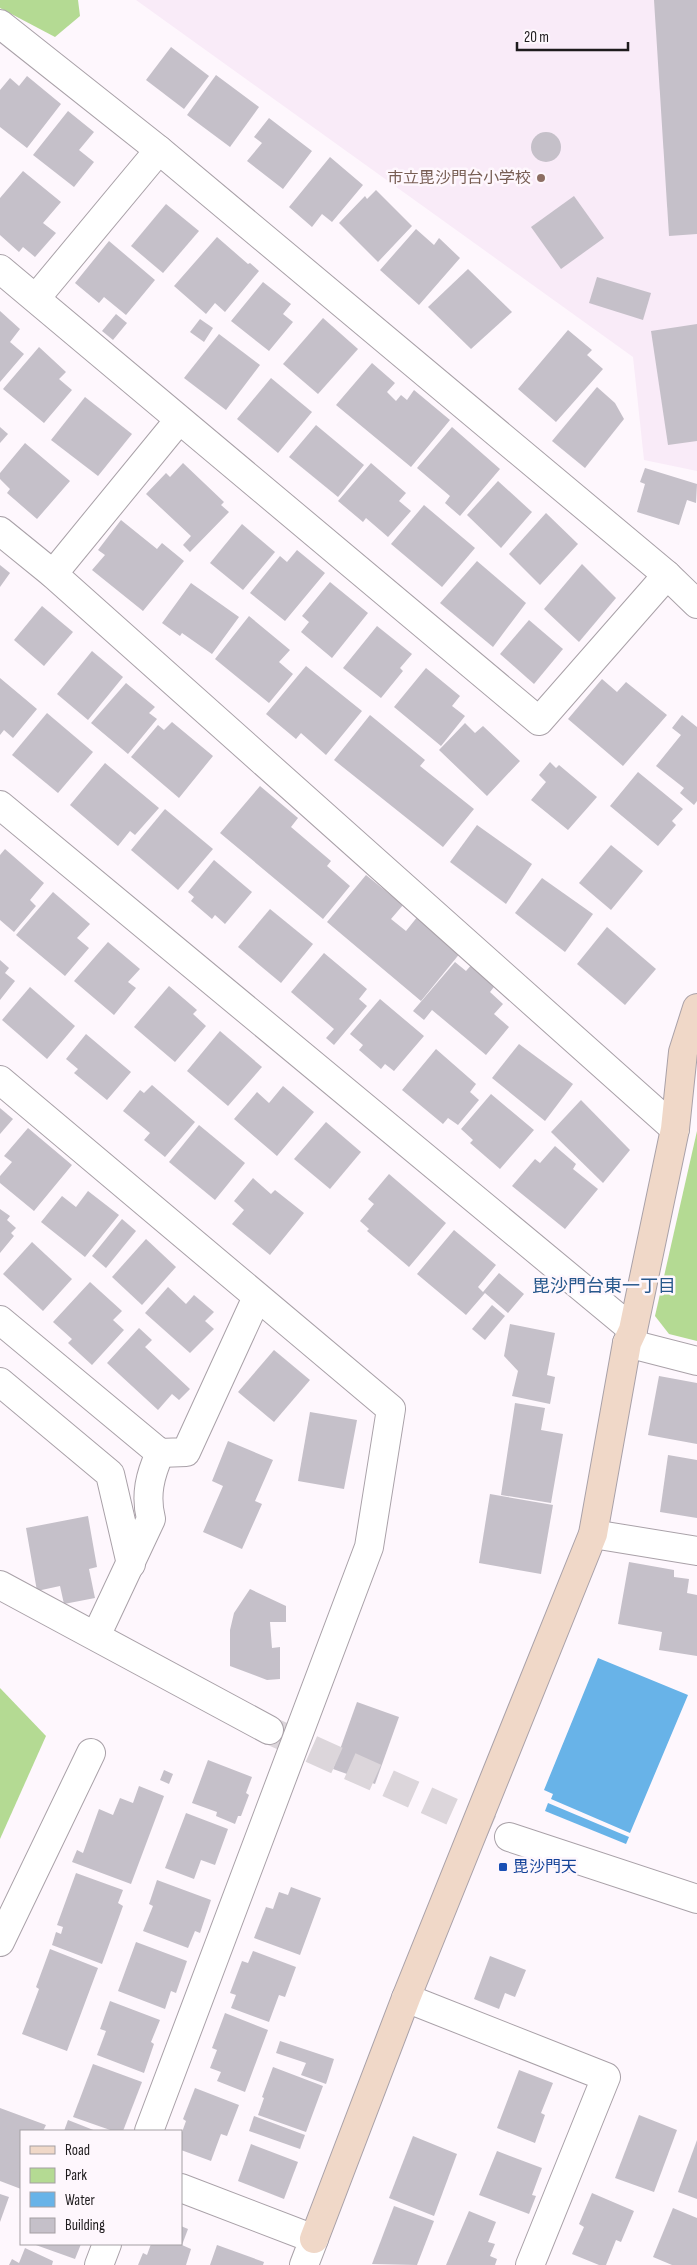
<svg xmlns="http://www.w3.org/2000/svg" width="697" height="2265" font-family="'Sofia Sans Condensed','Noto Sans JP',sans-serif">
<rect width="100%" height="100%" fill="#fef7fd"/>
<path fill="#f9ebf8" d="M136,0H697V471L644,460L633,357Z"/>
<g fill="#b4da93">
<path d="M0,0H78L80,16L55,37L0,8Z"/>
<path d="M697,1131V1341L669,1334L655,1316Z"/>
<path d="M0,1688L46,1736L0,1839Z"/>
</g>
<g fill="#68b3e8">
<path d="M598,1658L688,1695L630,1833L551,1799L553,1794L544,1790Z"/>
<path d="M548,1803L629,1837L626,1844L545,1811Z"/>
</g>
<g fill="#c5c0c9">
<path d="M654,0H697V234L669,236Z"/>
<path d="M171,47L209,76L184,109L146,80Z"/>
<path d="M216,75L259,107L230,147L187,115Z"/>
<path d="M27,76L61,104L27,148L0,127V90L10,78L19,86Z"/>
<path d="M68,111L94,132L79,150L94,162L74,187L33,155Z"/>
<path d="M269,118L312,151L283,189L247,161L262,143L254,137Z"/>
<circle cx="546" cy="147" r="15"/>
<path d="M330,157L363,185L332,222L322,214L312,227L289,207Z"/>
<path d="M23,171L61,202L43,223L56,233L35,257L23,247L19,252L0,235V198Z"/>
<path d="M376,190L412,226L378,262L339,223L365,196L367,199Z"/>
<path d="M574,196L604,238L561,269L531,227Z"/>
<path d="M166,204L199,231L163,273L131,246Z"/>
<path d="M416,229L434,245L439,238L460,258L419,305L380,270Z"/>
<path d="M217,237L248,264L250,263L259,271L225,312L215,303L206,314L174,286Z"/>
<path d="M109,241L155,280L126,315L104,297L99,303L75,283Z"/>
<path d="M468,269L512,312L471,349L428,307Z"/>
<path d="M597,277L651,293L643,320L589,303Z"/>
<path d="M263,282L291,304L283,314L293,322L269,351L231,321Z"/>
<path d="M0,311L20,329L10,342L24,354L0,382Z"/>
<path d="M116,314L127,323L113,340L102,331Z"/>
<path d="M323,318L358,349L318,394L283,364Z"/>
<path d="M200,319L213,328L204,342L190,332Z"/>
<path d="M697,324V441L668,445L651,331Z"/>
<path d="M568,330L592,350L587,355L603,369L556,422L518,389Z"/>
<path d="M219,334L260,365L226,410L184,378Z"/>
<path d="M39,347L66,372L59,379L72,390L44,423L3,389Z"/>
<path d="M372,363L395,383L387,392L396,401L401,395L407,400L414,390L450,420L411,467L336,405Z"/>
<path d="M271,378L312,412L278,453L237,419Z"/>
<path d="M597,387L615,403L624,419L585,468L552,441Z"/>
<path d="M85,397L132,434L98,476L51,440Z"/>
<path d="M316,425L364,465L338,497L289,457Z"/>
<path d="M0,427L8,434L0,443Z"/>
<path d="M452,427L500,469L460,516L445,503L450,496L417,468Z"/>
<path d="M25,443L70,481L37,519L7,493L10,489L0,479V473Z"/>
<path d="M183,463L224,502L221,505L229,512L190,552L183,545L191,536L146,494L166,473L170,477Z"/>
<path d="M371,463L406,493L399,501L411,511L388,537L366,518L363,522L338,501Z"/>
<path d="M645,468L697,484L696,503L687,500L679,525L637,512L645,484L640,482Z"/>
<path d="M498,481L532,512L501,548L467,515Z"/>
<path d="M424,505L475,548L442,587L391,544Z"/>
<path d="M546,513L578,544L540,585L509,554Z"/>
<path d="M121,520L157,549L162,543L184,561L143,611L92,570L105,555L98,550Z"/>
<path d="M242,524L275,552L243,590L210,563Z"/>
<path d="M297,550L325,573L285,621L250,593L280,556L287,562Z"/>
<path d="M477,561L526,603L493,647L440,603Z"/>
<path d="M582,564L616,598L579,642L544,609Z"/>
<path d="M0,565L10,573L0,587Z"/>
<path d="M330,582L368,613L332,658L301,632L309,622L302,616Z"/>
<path d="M191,583L239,617L212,654L182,633L180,636L162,623Z"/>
<path d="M42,606L73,632L44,666L14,640Z"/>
<path d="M249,616L290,650L279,662L293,674L269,703L215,659Z"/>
<path d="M529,620L563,649L534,684L500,654Z"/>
<path d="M377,626L412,654L400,668L403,671L381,698L343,668Z"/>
<path d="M92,651L123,677L88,720L57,694Z"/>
<path d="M306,666L362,711L326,755L301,733L296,739L266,714Z"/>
<path d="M426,668L460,696L452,706L465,716L441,746L394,707Z"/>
<path d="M0,678L37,709L13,738L4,730L0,735Z"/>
<path d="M602,679L617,692L626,682L667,715L623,766L568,719Z"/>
<path d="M126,683L155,707L149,713L157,719L128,754L91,723Z"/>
<path d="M47,713L93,752L58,793L12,755Z"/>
<path d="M370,715L425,760L420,766L474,809L443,847L334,760Z"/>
<path d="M682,715L697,727V801L694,805L680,793L684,788L656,766L681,735L672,728Z"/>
<path d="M172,722L213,756L179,798L131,757L158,725L164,730Z"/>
<path d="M465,723L475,733L483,726L520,761L487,796L439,750Z"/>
<path d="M550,762L556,768L559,765L597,797L568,830L531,800L546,782L539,775Z"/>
<path d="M105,763L159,808L135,835L130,831L118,846L70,805Z"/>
<path d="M638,772L683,809L672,821L676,825L658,846L610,806Z"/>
<path d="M260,786L298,818L291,827L331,861L327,866L350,886L323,919L220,833Z"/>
<path d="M165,809L213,849L178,890L131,850Z"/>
<path d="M477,825L532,864L506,904L450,862Z"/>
<path d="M611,845L643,871L611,910L579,883Z"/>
<path d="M5,849L44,883L30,900L36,906L14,932L0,920V855Z"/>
<path d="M214,860L252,892L225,924L215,915L212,919L191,901L194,897L188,892Z"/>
<path d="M366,875L403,905L391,919L406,931L418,916L461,952L421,1001L327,922Z"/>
<path d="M542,878L593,914L565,952L515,913Z"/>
<path d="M53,892L90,924L77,938L89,948L65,976L16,935Z"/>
<path d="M270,909L313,944L281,983L238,947Z"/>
<path d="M607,927L656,969L625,1005L577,964Z"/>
<path d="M108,942L140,969L128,982L136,988L114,1015L74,981Z"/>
<path d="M324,953L367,989L359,999L367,1006L334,1045L326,1038L334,1029L291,992Z"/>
<path d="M0,960L9,968L5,973L15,981L0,1000Z"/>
<path d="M455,962L466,971L473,963L497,983L490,992L503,1004L494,1014L509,1027L486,1055L432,1010L424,1020L413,1011Z"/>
<path d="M169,986L197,1010L193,1014L206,1026L175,1062L134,1027Z"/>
<path d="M30,987L75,1026L47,1059L2,1020Z"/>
<path d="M380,999L424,1036L394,1071L385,1064L381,1069L359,1050L363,1045L350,1034Z"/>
<path d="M220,1031L262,1067L228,1106L187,1071Z"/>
<path d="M86,1034L131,1072L107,1100L74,1073L78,1069L66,1059Z"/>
<path d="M519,1044L573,1084L545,1121L492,1078Z"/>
<path d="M436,1049L476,1084L470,1092L479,1100L458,1125L448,1118L443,1124L402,1090Z"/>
<path d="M152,1085L195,1122L165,1157L144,1140L150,1133L123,1111L140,1090L144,1093Z"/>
<path d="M283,1086L314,1112L277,1156L234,1119L257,1092L269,1103Z"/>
<path d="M491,1094L534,1130L500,1169L470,1143L473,1140L461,1129Z"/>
<path d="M581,1100L630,1150L603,1183L551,1132Z"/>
<path d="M0,1108L13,1119L0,1134Z"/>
<path d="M326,1122L361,1152L330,1189L294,1159Z"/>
<path d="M199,1125L245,1163L215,1200L169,1162Z"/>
<path d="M28,1128L72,1165L34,1211L0,1183V1176L12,1162L4,1156Z"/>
<path d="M555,1146L576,1164L573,1169L598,1189L565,1229L512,1186L535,1159L540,1163Z"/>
<path d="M389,1174L446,1223L409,1267L367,1231L369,1229L360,1221L374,1204L368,1199Z"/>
<path d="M253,1178L271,1194L275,1190L304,1213L270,1255L232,1224L244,1210L234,1201Z"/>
<path d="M88,1191L119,1215L85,1257L41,1222L62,1196L76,1207Z"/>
<path d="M0,1209L10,1216L7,1220L16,1228L11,1233L14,1236L0,1253Z"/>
<path d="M122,1219L136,1231L106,1268L92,1256Z"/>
<path d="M454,1230L496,1265L478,1287L483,1292L499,1273L524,1294L508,1313L485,1293L466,1315L417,1274Z"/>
<path d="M146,1239L176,1267L142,1305L112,1277Z"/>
<path d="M32,1242L72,1279L43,1311L3,1274Z"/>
<path d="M90,1282L122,1311L113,1320L124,1330L92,1365L68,1343L72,1339L53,1322Z"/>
<path d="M168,1287L186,1304L194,1295L214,1312L205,1321L214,1329L190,1353L145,1313Z"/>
<path d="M492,1305L505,1316L485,1340L472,1329Z"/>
<path d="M510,1324L555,1333L547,1375L555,1377L550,1404L512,1396L518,1371L504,1356Z"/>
<path d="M139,1328L152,1340L145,1347L190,1389L179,1400L172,1394L158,1410L107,1363Z"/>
<path d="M274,1350L310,1380L274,1422L238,1392Z"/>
<path d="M659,1376L697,1383V1444L648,1435Z"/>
<path d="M515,1403L545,1408L541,1430L563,1434L551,1503L501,1495Z"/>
<path d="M310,1412L357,1420L344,1489L298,1481Z"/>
<path d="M228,1441L273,1460L255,1501L262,1504L242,1549L203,1532L223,1486L212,1481Z"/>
<path d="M668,1455L697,1460V1518L660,1512Z"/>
<path d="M490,1494L553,1505L541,1574L479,1563Z"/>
<path d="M88,1516L97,1567L89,1569L95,1598L64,1604L60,1586L37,1591L26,1528Z"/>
<path d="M629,1562L674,1570V1577L689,1579L687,1593L697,1595V1656L659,1650L662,1632L618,1624Z"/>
<path d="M250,1589L286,1606V1622H270L272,1648L280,1647V1679L267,1680L230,1666V1630L234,1613Z"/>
<path d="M357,1702L399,1717L375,1784L333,1769Z"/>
<path d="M208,1760L252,1777L246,1793L249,1795L241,1816H238L235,1824L216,1816L217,1812L192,1803Z"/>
<path d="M164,1770L173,1774L169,1784L160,1780Z"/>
<path d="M139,1786L164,1796L131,1884L72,1862L77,1850L83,1853L99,1809L113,1815L120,1798L133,1803Z"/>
<path d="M186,1813L228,1829L215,1865L201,1860L194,1879L165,1868Z"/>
<path d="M76,1873L123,1890L118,1903L123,1906L102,1964L52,1945L56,1932L61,1934L63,1927L57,1925Z"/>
<path d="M157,1880L211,1900L200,1933L195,1931L188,1948L143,1931L153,1906L149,1904Z"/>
<path d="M291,1887L321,1898L300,1955L254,1938L266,1907L273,1909L279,1892L288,1895Z"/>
<path d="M136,1942L187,1961L176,1993L171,1991L165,2009L118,1991Z"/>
<path d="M50,1949L98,1968L67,2051L22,2034L39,1989L36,1987Z"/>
<path d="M253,1951L296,1967L285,1997L279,1995L269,2022L231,2008L236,1995L230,1993L242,1961L248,1963Z"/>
<path d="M490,1956L526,1970L515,1997L505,1993L499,2009L474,1999Z"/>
<path d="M110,2001L160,2020L151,2042L154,2044L144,2073L97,2055L106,2031L100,2029Z"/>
<path d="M225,2013L268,2030L245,2092L217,2081L221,2072L210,2068L217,2050L212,2048Z"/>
<path d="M280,2041L334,2059L326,2084L301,2075L306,2063L276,2053Z"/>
<path d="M93,2064L142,2082L123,2131H113L73,2117Z"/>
<path d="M273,2067L323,2086L306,2132L258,2115L264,2098L262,2097Z"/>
<path d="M519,2070L553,2083L541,2113L545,2115L535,2143L497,2128Z"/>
<path d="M195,2088L239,2105L227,2136L221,2134L211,2161L181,2150V2135L186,2121L183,2119Z"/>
<path d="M0,2108L46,2125L43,2131H21V2189L0,2181Z"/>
<path d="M639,2115L677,2130L654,2192L615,2178Z"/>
<path d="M254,2116L305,2135L300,2149L249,2131Z"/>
<path d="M68,2120L96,2131H64Z"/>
<path d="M413,2136L457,2154L434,2216L389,2198Z"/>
<path d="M697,2140V2199L678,2192Z"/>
<path d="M251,2144L298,2162L284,2199L238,2181Z"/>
<path d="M497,2151L542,2168L532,2195L536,2196L529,2214L479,2195Z"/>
<path d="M592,2193L634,2211L621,2242L616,2240L606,2265H599L572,2254L584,2227L579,2224Z"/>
<path d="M0,2194L9,2197L0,2222Z"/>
<path d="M394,2206L434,2221L417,2265L372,2264Z"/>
<path d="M673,2208L697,2218V2265H672L653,2257Z"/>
<path d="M469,2211L496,2222L488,2242L495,2244L490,2256L497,2259L495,2265H446Z"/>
<path d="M181,2226L188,2229L182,2245L191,2249L186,2265H138L143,2253L147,2255L151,2244H181Z"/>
<path d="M33,2244H81L75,2259Z"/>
<path d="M217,2245L264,2262L263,2265H210Z"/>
<path d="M25,2248L53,2261L52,2265H9L12,2259L19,2263Z"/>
</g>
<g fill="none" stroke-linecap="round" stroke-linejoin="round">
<path stroke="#dcd6db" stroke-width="28" stroke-dasharray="28 14" stroke-linecap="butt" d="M273,1732L509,1837"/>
<defs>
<g id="street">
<path d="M0,24L159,150L667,575L697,604"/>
<path d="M0,269L539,721L667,575"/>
<path d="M36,298L159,150"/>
<path d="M0,531L53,574L675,1129"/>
<path d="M53,574L179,420"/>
<path d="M0,805L633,1330"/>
<path d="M0,1080L391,1409L369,1547L149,2131"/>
<path d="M0,1320L160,1453L186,1452L257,1297"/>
<path d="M627,1343L697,1361"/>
<path d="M0,1382L110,1474L131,1564"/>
<path d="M593,1534L697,1551"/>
<path d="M0,1585L269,1730"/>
<path d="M96,1636L151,1519C145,1495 150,1475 160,1453"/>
<path d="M509,1837L697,1899"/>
<path d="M0,1942L91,1753"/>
<path d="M406,1998L606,2077L530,2265"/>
<path d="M181,2188L314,2239L304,2265"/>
<path d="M99,2265L107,2244"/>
</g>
<path id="secondary" d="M314,2239L406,1998L593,1534L627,1343L633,1330L675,1129L683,1052L697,1008"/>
</defs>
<use href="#street" stroke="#a9a1a8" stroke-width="30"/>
<use href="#secondary" stroke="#a9a1a8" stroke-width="30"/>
<use href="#street" stroke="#fff" stroke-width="28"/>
<use href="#secondary" stroke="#f0d8c8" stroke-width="28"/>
</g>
<circle fill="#8d6e63" stroke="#fef7fd" stroke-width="2" cx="541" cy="178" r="5"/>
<rect fill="#1a4fb4" stroke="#fef7fd" stroke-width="2" x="498" y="1862" width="10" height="10" rx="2.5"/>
<g text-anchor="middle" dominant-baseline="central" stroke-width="5" stroke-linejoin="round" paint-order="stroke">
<g font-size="16" fill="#785e54" stroke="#fef7fd" text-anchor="end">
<text x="531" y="178">市立毘沙門台小学校</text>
</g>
<g font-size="16" fill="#164399" stroke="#fef7fd" text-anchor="start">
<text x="513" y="1867">毘沙門天</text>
</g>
<g font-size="18" fill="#27588c" stroke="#fef7fd">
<text x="604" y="1286">毘沙門台東一丁目</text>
</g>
</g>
<rect x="20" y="2130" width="162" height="115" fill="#fef7fd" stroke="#a49fa3"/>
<rect x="30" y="2146" width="25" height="8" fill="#f0d8c8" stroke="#a49fa3"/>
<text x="65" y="2155" font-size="15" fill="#1e1b1d">Road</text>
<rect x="30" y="2168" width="25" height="15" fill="#b4da93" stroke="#a49fa3"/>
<text x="65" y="2180" font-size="15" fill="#1e1b1d">Park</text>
<rect x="30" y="2192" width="25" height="15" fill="#68b3e8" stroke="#a49fa3"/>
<text x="65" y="2205" font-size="15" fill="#1e1b1d">Water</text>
<rect x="30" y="2218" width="25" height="15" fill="#c5c0c9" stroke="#a49fa3"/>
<text x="65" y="2230" font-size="15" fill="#1e1b1d">Building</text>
<path d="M517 42v8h111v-8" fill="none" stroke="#1e1b1d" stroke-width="2.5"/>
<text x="524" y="42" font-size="15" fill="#1e1b1d" stroke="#fef7fd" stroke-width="4" paint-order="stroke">20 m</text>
</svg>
